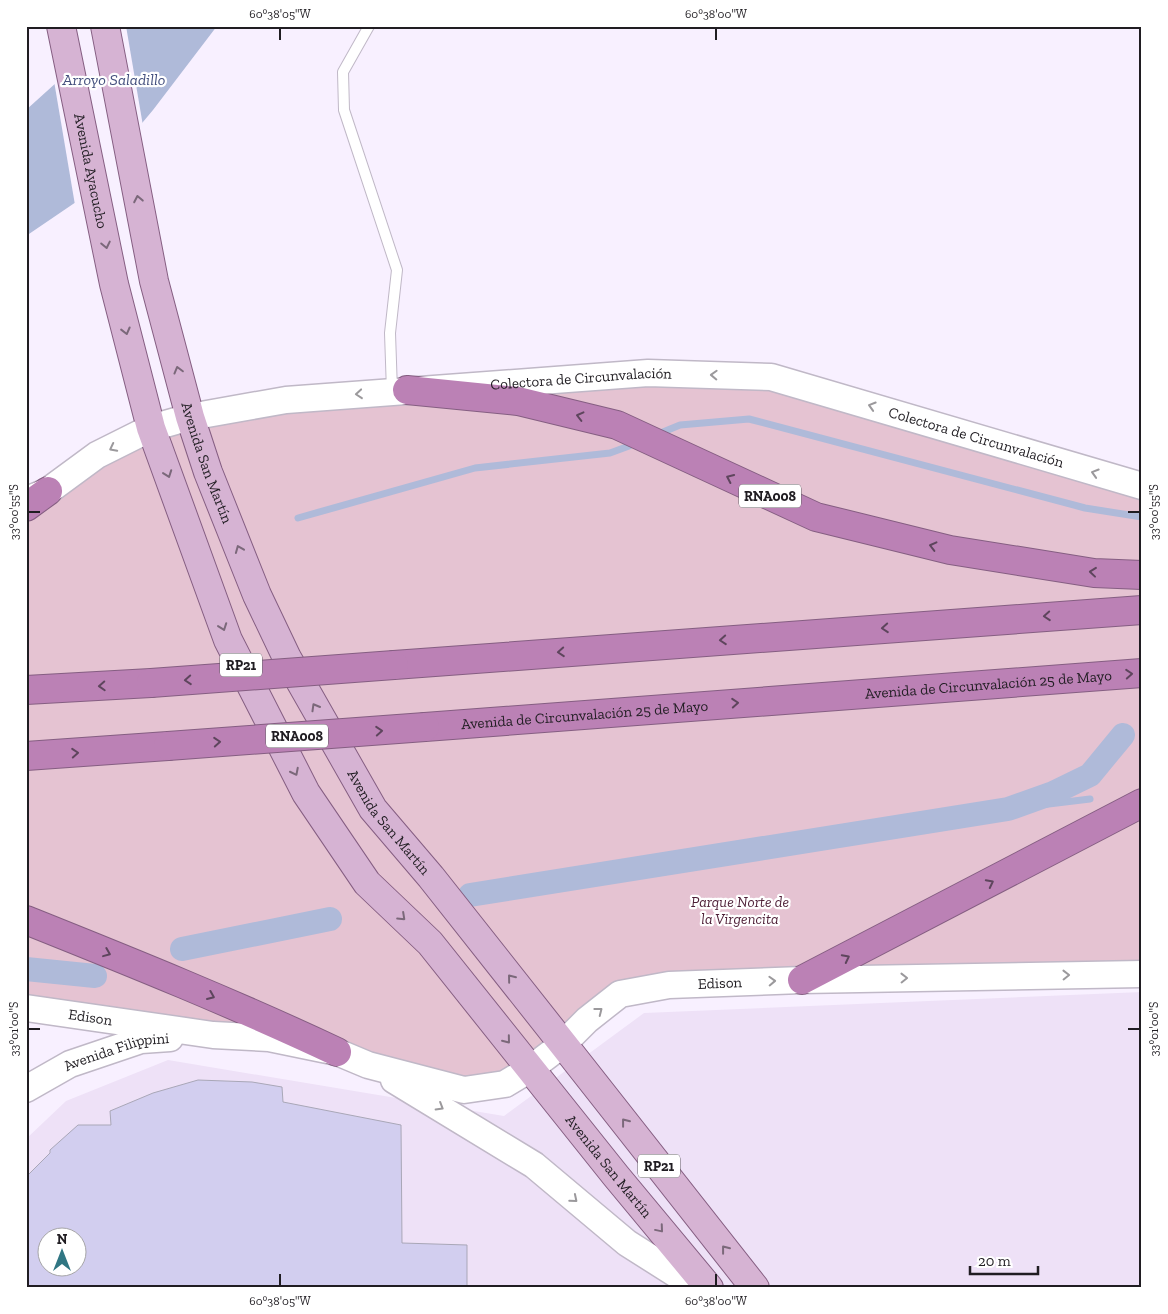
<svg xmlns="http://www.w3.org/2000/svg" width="1168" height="1314" font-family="'Zilla Slab',serif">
<rect width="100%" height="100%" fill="#f8f0ff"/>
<path fill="#eee1f7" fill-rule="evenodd" d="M1142,992V1288H26V1139L66,1101L168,1060L504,1116L644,1013ZM48,1236H78V1266H48Z"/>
<path fill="#e5c3d2" d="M771,377L1142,486V974L620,994L505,1084L368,1065L26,1008V500L190,417Z"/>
<path fill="#afbad9" d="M87,26H217L153,110L76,202L26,236V110L57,82Z"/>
<path fill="#f8f0ff" d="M84,26H126L143,126L75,205L54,81Z"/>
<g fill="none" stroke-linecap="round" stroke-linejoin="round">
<g stroke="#afbad9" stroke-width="7">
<path d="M663,432L680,425L749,419L1085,508L1142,517"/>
<path d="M298,518L475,468L610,453L629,446"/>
<path d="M1008,809L1090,799"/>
</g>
<g stroke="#afbad9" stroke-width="24">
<path d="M470,895L1008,809L1053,793L1090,775L1123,735"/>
<path d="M182,949L330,919"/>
<path d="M26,969L95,976"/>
</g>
</g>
<path fill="#d2ceef" stroke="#a9a7b7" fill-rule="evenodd" d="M198,1080L252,1082L282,1087L283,1102L401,1125L402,1243L467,1245V1288H26V1177L50,1153V1150L78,1125H111L110,1111L153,1093ZM48,1236H78V1266H48Z"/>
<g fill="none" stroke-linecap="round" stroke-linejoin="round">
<defs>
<path id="service" d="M369,26L343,72L344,110L397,270L390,333L392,391"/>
<g id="secondary">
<path id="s1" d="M27,500L48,491L97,455L151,428L190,417L286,400L648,373L771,377L1142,486"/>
<path id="s2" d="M26,1008L213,1035L269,1038L337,1052L368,1065L464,1090L505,1084L530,1069L563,1044L587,1020L620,994L669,985L802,980L1142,974"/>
<path d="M394,1080L534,1165L627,1243L698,1288"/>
<path id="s3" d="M26,1089L70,1064L141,1040L170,1038"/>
</g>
<g id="primary">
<path id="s4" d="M61,26L114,284L151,428L228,640L306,793L367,883L430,943L616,1176L709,1288"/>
<path id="s5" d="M105,26L154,281L190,417L208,472L257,595L287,658L373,809L431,877L563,1044L755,1288"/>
</g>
<g id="motorway">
<path d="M407,390L518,401L617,425L816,517L950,550L1094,573L1142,575"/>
<path d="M26,507L48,491"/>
<path d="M394,665L1142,610"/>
<path d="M26,690L151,683"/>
<path id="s6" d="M425,727L1142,673"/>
<path d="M26,756L168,746"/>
<path d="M26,920C131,962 235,1004 337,1052"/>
<path d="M802,980L1142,803"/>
</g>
</defs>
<use href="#service" stroke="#c0b8c7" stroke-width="12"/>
<use href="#secondary" stroke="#c0b8c7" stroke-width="29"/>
<use href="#primary" stroke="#855e82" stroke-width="30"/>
<use href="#motorway" stroke="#855e82" stroke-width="30"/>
<use href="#service" stroke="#fff" stroke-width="10"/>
<use href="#secondary" stroke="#fff" stroke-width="26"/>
<use href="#primary" stroke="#d6b3d3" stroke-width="28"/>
<use href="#motorway" stroke="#bb81b5" stroke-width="28"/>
<defs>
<g id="motorway-bridge">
<path d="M151,683L394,665"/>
<path d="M168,746L425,727"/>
</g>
</defs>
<use href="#motorway-bridge" stroke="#855e82" stroke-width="30" stroke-linecap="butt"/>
<use href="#motorway-bridge" stroke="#bb81b5" stroke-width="28"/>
</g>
<defs><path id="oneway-chevron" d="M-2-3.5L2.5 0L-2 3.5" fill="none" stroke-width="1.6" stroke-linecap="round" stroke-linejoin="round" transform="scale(1.25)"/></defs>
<g stroke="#7b687a">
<use href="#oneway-chevron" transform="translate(138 199) rotate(-101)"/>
<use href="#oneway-chevron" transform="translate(106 245) rotate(78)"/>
<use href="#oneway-chevron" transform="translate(126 331) rotate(76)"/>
<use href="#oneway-chevron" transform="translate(178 370) rotate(-105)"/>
<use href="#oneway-chevron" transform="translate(168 474) rotate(70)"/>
<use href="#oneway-chevron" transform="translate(239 549) rotate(-112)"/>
<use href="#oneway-chevron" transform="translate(223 627) rotate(70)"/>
<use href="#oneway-chevron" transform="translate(315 707) rotate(-120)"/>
<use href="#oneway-chevron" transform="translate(295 772) rotate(63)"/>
<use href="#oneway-chevron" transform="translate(402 917) rotate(43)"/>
<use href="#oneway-chevron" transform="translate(511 978) rotate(-129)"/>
<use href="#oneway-chevron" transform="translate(507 1040) rotate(51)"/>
<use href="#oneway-chevron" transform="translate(625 1122) rotate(-128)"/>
<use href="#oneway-chevron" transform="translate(660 1229) rotate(50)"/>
<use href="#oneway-chevron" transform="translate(725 1249) rotate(-128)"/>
</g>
<g stroke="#9b999c">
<use href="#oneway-chevron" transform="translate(714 375) rotate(-178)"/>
<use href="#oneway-chevron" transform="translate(359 394) rotate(175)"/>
<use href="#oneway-chevron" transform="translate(872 406) rotate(-163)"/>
<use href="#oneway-chevron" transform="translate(113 448) rotate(153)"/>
<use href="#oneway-chevron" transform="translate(1095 473) rotate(-163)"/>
<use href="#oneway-chevron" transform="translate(1066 975) rotate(-1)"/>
<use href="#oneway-chevron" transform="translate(904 978) rotate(-1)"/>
<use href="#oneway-chevron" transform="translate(772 981) rotate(-2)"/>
<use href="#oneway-chevron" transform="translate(599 1011) rotate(-38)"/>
<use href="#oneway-chevron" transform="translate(440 1107) rotate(31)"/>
<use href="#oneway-chevron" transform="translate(574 1199) rotate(40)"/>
</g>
<g stroke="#5e455d">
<use href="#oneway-chevron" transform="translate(580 416) rotate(-166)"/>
<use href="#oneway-chevron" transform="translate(730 478) rotate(-155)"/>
<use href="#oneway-chevron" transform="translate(933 546) rotate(-166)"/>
<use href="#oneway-chevron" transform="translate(1093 572) rotate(-174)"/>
<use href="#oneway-chevron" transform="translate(1047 616) rotate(176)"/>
<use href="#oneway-chevron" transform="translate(885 628) rotate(176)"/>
<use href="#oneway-chevron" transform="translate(723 640) rotate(176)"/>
<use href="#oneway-chevron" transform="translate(561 652) rotate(176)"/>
<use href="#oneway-chevron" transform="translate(1129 674) rotate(-4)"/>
<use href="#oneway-chevron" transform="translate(188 680) rotate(176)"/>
<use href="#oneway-chevron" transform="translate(102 686) rotate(177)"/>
<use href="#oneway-chevron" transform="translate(735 703) rotate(-4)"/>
<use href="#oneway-chevron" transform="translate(379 731) rotate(-4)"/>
<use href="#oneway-chevron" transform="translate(217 742) rotate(-4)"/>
<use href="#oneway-chevron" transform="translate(75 753) rotate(-4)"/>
<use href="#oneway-chevron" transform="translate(990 883) rotate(-27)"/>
<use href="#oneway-chevron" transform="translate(107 953) rotate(22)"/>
<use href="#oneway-chevron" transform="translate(846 958) rotate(-27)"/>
<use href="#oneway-chevron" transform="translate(211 996) rotate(23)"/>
</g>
<path fill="none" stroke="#201d22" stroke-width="2" d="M280,28V40M716,28V40M28,512H40M1128,512H1140M28,1029H40M1128,1029H1140M280,1274V1286M716,1274V1286"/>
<g text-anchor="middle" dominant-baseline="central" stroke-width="4.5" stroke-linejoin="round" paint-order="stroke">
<g fill="#fff" stroke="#636164" stroke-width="1">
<rect x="739" y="484.5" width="62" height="23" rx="4"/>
<rect x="220" y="653.5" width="42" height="23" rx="4"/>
<rect x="266" y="724.5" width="62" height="23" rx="4"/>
<rect x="638" y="1154.5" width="42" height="23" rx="4"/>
</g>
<g font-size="14" font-weight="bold" fill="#201d22">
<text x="770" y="496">RNA008</text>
<text x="241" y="665">RP21</text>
<text x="297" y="736">RNA008</text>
<text x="659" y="1166">RP21</text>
</g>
<g font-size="15" fill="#201d22" stroke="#fff">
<text stroke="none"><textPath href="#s4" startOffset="148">Avenida Ayacucho</textPath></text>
<text stroke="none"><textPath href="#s1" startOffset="578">Colectora de Circunvalación</textPath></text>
<text stroke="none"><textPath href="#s1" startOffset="982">Colectora de Circunvalación</textPath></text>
<text stroke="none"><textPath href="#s5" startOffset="449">Avenida San Martín</textPath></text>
<text stroke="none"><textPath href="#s6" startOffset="565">Avenida de Circunvalación 25 de Mayo</textPath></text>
<text stroke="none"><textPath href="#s6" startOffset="160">Avenida de Circunvalación 25 de Mayo</textPath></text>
<text stroke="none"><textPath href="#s5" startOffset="854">Avenida San Martín</textPath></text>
<text stroke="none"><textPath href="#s2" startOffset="736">Edison</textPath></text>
<text stroke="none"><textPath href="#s2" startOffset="65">Edison</textPath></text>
<text stroke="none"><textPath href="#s3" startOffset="99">Avenida Filippini</textPath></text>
<text stroke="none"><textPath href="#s4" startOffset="1291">Avenida San Martín</textPath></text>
</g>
<g font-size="15" font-style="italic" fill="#4e1f37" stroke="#fff">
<text x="740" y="902">Parque Norte de<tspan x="740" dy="17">la Virgencita</tspan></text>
</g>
<g font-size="16" font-style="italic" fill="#44507e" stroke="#fff">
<text x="114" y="79">Arroyo Saladillo</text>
</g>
</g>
<rect width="1168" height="1314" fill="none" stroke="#ffffff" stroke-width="55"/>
<g transform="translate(62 1252)"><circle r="24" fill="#ffffff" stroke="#a6a5a7"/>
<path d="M0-4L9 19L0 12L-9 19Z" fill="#307683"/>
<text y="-8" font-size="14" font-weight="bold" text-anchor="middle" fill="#201d22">N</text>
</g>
<path d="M970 1266v8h68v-8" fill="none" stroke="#201d22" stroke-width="2.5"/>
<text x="978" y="1266" font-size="15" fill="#201d22" stroke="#ffffff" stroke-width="4" paint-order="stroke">20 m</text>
<rect x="28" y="28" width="1112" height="1258" fill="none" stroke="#201d22" stroke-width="2"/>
<g font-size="12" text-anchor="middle" fill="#201d22">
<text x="280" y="18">60°38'05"W</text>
<text x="716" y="18">60°38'00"W</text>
<text transform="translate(14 512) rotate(-90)" y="4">33°00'55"S</text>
<text transform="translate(1154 512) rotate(-90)" y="4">33°00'55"S</text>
<text transform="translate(14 1029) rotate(-90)" y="4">33°01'00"S</text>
<text transform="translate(1154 1029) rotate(-90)" y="4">33°01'00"S</text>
<text x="280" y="1305">60°38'05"W</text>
<text x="716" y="1305">60°38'00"W</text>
</g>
</svg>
